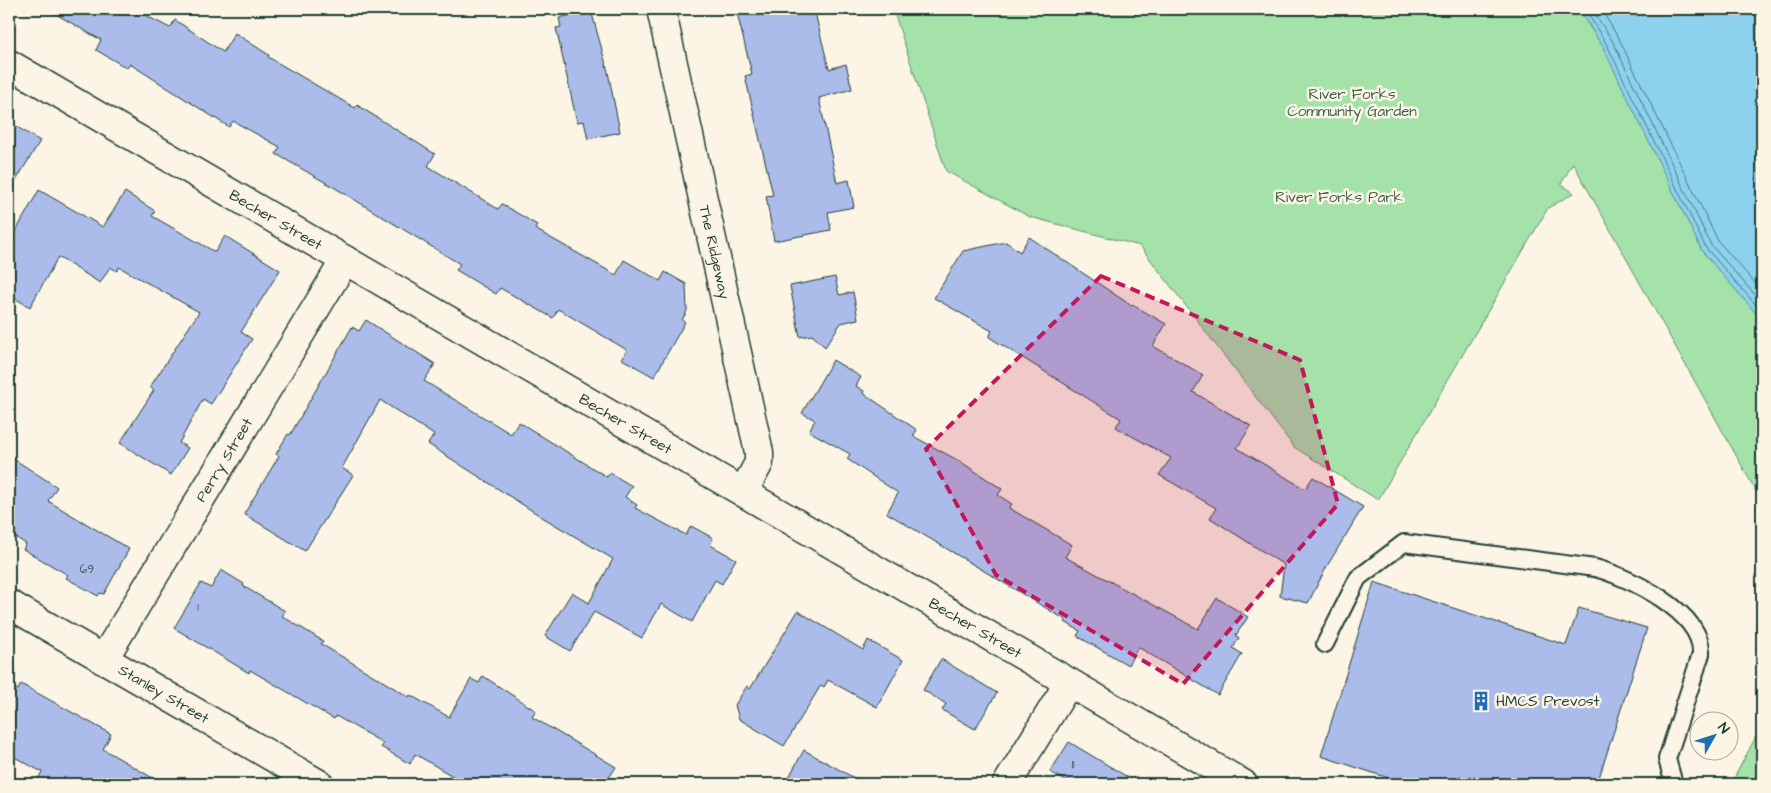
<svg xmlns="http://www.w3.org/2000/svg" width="1771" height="793" font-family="'Architects Daughter',sans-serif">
<rect width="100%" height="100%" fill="#fcf5e5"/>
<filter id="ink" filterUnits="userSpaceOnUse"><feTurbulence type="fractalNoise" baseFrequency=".02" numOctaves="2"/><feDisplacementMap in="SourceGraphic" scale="10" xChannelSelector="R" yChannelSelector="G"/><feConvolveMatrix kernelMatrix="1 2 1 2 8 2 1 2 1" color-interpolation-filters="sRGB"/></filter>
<g filter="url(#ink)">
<g fill="#a4e2a9" stroke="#62906e">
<path d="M893,9H1578L1603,47L1702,251L1762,320V502L1573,163L1561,184L1574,193L1548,208L1378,500L1294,447L1140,246L1030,217L946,171Z"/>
<path d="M1762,725V784H1731Z"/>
</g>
<path fill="#8cd2ee" stroke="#6096a4" d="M1579,9H1762V320L1702,251L1603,47Z"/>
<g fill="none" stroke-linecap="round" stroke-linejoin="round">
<g stroke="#4b797e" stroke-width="1">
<path d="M1585,9L1607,45L1706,248L1762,312"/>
<path d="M1592,9L1613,42L1711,245L1762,303"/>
<path d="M1601,9L1619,39L1718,241L1762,291"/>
</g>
</g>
<g fill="#abbceb" stroke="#1f3d34">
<path d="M47,9H133L170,28L175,20L223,52L235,33L269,55L268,57L355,108L357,105L435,154L428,166L498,209L502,204L537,225L535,229L616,275L624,260L660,281L665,272L686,284L687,311L682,320L685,322L654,377L622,359L627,350L558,309L553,318L500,288L496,294L456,270L460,264L342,192L276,154L280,147L233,121L229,127L130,64L127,68L96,50L101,40Z"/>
<path d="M736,9H814L829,69L846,64L852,89L819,98L837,183L849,180L854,207L828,212L831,230L774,241L766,196L773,195L745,76L752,74Z"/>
<path d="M591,10L608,72L620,132L588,139L584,121L577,122L556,28L561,27L559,18Z"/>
<path d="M9,122L40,141L9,192Z"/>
<path d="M39,190L103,227L125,192L155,211L152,216L215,252L225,236L280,270L241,332L252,339L211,404L203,399L179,443L188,448L171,475L120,443L154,390L150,387L199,312L119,267L117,271L110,267L100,283L58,257L30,307L9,295V243Z"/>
<path d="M1029,237L1132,306L1133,305L1166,324L1153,346L1203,375L1193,392L1251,426L1237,448L1305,489L1313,477L1363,507L1327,566L1308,603L1280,596L1284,565L1210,518L1216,508L1159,475L1171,458L1116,427L1121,419L989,337L992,331L934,298L963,251L1006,242L1020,252Z"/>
<path d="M835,277L839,295L853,292L858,319L841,323L825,347L812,335L800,337L790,286Z"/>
<path d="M366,320L435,364L424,381L511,434L519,422L607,477L610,473L632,486L625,497L637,505L635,508L686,535L691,526L713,538L710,545L736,559L722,584L715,580L692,622L661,604L642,638L594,612L570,651L545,636L572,592L589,603L613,559L542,517L428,444L434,435L380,400L342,468L353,475L305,551L244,514L279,456L276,454L288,434L290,435L352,327L359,331Z"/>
<path d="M833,360L861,377L856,386L864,391L863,393L917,430L913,436L961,462L1002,489L998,495L1012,504L1009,508L1072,545L1065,557L1198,629L1217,598L1248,617L1236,635L1239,638L1233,648L1242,654L1218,695L1138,647L1128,665L1077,636L1080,631L1065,622L1066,620L887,513L898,493L847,459L850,454L809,431L815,420L802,413Z"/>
<path d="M9,456L57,487L48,501L129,549L104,594L100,593L98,596L66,578L68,575L23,549L26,544L9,533Z"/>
<path d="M221,570L244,584L243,586L285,611L282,616L323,641L321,644L409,697L410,695L449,717L471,679L479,683L483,676L536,711L532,717L616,767L605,784H466L415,754L410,764L381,747L383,743L336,716L334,719L250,670L249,673L174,628L201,583L211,588Z"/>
<path d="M1374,582L1566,645L1579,608L1647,628L1597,784H1407L1321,756Z"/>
<path d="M798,611L863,650L868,640L903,660L877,707L828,680L824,687L821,685L784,746L739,719L735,705L747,686L750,689Z"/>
<path d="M941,659L997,693L975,729L942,710L946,704L923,690Z"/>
<path d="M21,684L111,734L103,749L163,784H35L42,772L9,754V685L18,690Z"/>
<path d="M1069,742L1139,784H1071L1050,772Z"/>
<path d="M804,750L865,784H785Z"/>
</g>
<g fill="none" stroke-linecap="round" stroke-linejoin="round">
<defs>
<path id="lane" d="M1325,644L1358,578L1404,543L1595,568C1629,577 1703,612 1701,654L1667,759L1674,784"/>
<g id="street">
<path id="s1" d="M661,9L759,452V463L743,492"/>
<path id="s2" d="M9,64L1243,784"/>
<path id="s3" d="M103,660L345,260"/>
<path d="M1007,784L1068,684"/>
</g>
<g id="secondary">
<path id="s4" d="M9,604L319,784"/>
</g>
</defs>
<use href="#lane" stroke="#1f3d34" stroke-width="20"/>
<use href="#street" stroke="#1f3d34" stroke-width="31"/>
<use href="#secondary" stroke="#1f3d34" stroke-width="31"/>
<use href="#lane" stroke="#fcf5e5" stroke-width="16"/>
<use href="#street" stroke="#fcf5e5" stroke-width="28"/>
<use href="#secondary" stroke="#fcf5e5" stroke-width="28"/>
</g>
</g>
<path fill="#c2185b" fill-opacity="0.2" stroke="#c2185b" stroke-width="4" stroke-dasharray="10 6" stroke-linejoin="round" d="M1101,276L1300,360L1338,504L1183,684L996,575L926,449Z"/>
<defs>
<symbol id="building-bare" viewBox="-9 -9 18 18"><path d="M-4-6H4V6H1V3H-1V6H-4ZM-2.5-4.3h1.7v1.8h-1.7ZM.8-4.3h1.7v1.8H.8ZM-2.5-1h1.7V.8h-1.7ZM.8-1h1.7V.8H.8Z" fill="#1f6fb2" stroke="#fcf5e5" stroke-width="2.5" paint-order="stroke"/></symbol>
</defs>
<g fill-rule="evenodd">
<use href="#building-bare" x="1467" y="687" width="28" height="28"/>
</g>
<g text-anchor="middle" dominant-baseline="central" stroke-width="5" stroke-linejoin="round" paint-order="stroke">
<g font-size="12" fill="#425d62">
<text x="87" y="569">69</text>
<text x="198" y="607">1</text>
<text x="1073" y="764">11</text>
</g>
<g font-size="15" fill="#3a5e4b" stroke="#fcf5e5">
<text x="1352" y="94">River Forks<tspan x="1352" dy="17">Community Garden</tspan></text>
<text x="1339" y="197">River Forks Park</text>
</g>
<g font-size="15" fill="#1f3d34" stroke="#fcf5e5">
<text stroke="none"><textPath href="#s2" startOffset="309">Becher Street</textPath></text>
<text stroke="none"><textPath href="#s1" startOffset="249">The Ridgeway</textPath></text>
<text stroke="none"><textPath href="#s2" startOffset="714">Becher Street</textPath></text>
<text stroke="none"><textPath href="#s3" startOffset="234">Perry Street</textPath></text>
<text stroke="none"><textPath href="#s2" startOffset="1119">Becher Street</textPath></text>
<text stroke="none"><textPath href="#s4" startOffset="179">Stanley Street</textPath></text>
</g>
<g font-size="15" fill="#1f3d34" stroke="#fcf5e5" text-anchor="start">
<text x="1496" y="701">HMCS Prevost</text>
</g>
</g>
<rect width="1771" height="793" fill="none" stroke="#fcf5e5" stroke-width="30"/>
<rect x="15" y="15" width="1741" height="763" fill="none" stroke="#1f3d34" stroke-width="2" filter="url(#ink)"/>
<g transform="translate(1714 736) rotate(51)"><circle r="24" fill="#fcf5e5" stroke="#a4ab9e"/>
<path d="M0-4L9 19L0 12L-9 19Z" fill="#1f6fb2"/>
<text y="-8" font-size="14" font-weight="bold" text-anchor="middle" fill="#1f3d34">N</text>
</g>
</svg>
